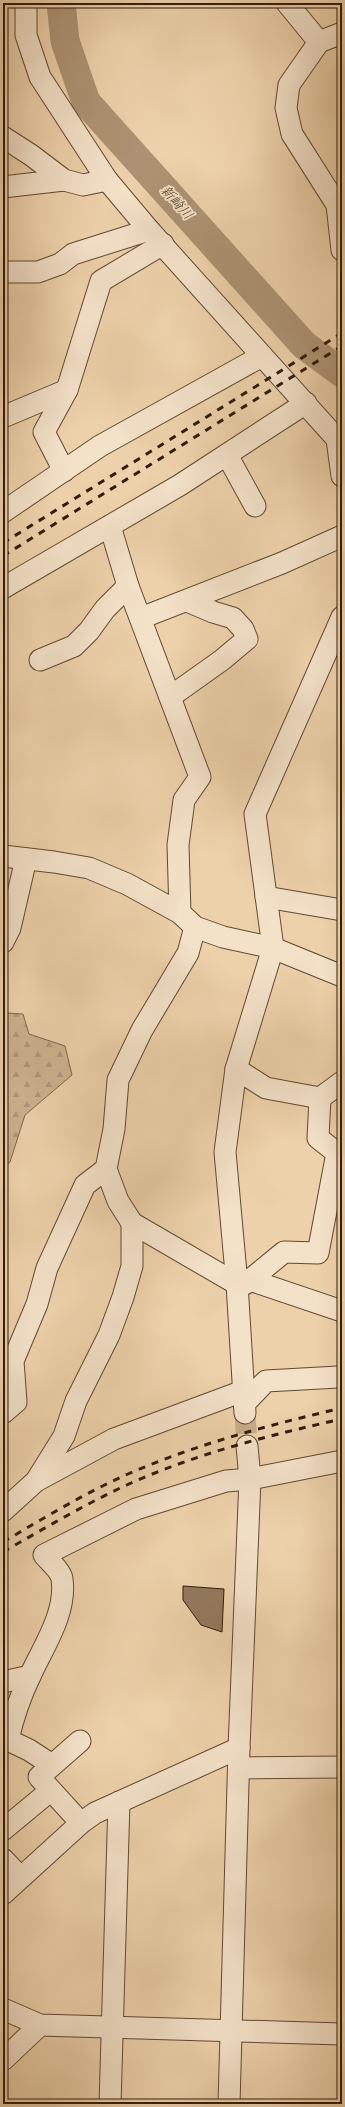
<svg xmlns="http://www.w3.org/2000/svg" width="345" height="2107" font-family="'IM FELL English','Noto Serif JP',serif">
<defs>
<pattern id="forest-firs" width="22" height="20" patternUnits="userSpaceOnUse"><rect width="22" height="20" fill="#cdb28f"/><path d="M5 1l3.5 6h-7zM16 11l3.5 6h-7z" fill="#b0987a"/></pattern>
</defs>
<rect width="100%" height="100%" fill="#edd1aa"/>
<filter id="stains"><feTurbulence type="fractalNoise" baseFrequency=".005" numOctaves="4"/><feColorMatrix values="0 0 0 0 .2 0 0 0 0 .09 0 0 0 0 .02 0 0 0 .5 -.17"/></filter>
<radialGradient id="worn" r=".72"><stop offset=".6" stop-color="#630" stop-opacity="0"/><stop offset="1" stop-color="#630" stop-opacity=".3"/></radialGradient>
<path fill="url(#forest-firs)" stroke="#7f674c" d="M3,1013L23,1014L29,1034L65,1046L72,1075L25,1115L10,1162L3,1168Z"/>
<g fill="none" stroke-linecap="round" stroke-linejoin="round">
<path stroke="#ad9373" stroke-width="29" d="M61,3L65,41L86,102L304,345L342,373"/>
</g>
<path fill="#937a5d" stroke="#311c09" d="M183,1586L224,1589L222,1632L201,1625L183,1600Z"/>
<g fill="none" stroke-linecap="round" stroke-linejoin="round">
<path stroke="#c7ad8a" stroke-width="21" stroke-dasharray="21 10" stroke-linecap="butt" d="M245,1413L247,1446"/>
<defs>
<g id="minor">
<path d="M26,3V35L40,77L107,180L149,230L337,439L342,476"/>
<path d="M287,3L319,42L289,85L286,108L292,134L337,205L342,250"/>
<path d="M319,42L342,33"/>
<path d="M3,137L31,155L64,180L83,185L107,180"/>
<path d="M3,187L64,180"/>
<path d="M3,272H38L60,264L73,254L149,230"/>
<path d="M3,417L67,390"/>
<path d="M227,455L255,506"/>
<path d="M64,471L44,432L67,390L101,281L163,244"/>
<path d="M3,512L100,446L262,356"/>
<path d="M110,526L128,586L200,777L184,800L178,845L180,913"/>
<path d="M3,588L180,485L306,403"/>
<path d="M141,618L282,563L342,536"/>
<path d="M40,660L74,646L89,631L105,609L128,586"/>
<path d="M170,697L222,660L247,639L243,629L233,618L213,612L187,601"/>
<path d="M3,856L54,862L89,868L127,884L180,913L195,927L223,937L273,948L342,976"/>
<path d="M266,897L342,910"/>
<path d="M195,927L188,953L142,1030L118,1080L114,1129L106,1169L118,1201L132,1223L237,1284H245L284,1252L318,1253L337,1153L318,1138L320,1098"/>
<path d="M3,942L10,928L26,859"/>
<path d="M236,1069L266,1088L320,1098L342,1082"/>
<path d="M250,1280L342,1311"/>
<path d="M244,1404L266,1381L338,1377"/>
<path d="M3,1413L16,1402L13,1361L37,1304L47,1268L85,1185L106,1169"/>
<path d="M245,1413L237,1284L225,1152L236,1069L273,948L255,814L342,617"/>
<path d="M38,1480L114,1439L243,1391"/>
<path d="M3,1511L36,1481L64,1436L76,1401L109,1335L123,1297L132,1266V1223"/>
<path d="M3,1682L30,1676"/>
<path d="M80,1741L39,1777L81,1823"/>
<path d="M52,1765L29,1750L8,1740C13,1717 20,1697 30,1676C43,1647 67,1613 62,1579C61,1571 49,1561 44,1555L136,1509L226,1481L250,1479L342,1461"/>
<path d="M239,1768L342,1767"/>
<path d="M3,1830L50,1791"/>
<path d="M3,1859L20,1877"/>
<path d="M3,1894L81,1823L95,1813L239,1748"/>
<path d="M3,2009L40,2025L342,2034"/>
<path d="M3,2060L40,2025"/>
<path d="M110,2104L119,1802"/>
<path d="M229,2104L239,1748L250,1479L247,1446"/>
</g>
</defs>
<use href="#minor" stroke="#604931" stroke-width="23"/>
<use href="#minor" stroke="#f3e1c8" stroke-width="21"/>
<g stroke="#311c09" stroke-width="3" stroke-dasharray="7 7" stroke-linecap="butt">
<path d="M3,543L342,333"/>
<path d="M3,556L342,346"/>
<path d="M3,1542C44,1518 85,1493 128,1474C197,1444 269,1425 342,1408"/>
<path d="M3,1552C45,1528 87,1503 131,1483C199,1453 270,1435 342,1419"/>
</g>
</g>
<g text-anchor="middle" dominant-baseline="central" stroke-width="3.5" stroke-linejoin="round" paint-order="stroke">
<g font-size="13" font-style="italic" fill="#5c462e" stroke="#f3e1c8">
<text transform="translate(176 203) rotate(48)">新崎川</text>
</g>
</g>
<rect width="345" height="2107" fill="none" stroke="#edd1aa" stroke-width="16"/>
<rect x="4" y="4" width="337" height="2099" fill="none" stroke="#311c09" stroke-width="2"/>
<rect x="8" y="8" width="329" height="2091" fill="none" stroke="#311c09"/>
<rect width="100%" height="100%" filter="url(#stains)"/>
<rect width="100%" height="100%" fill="url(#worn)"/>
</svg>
